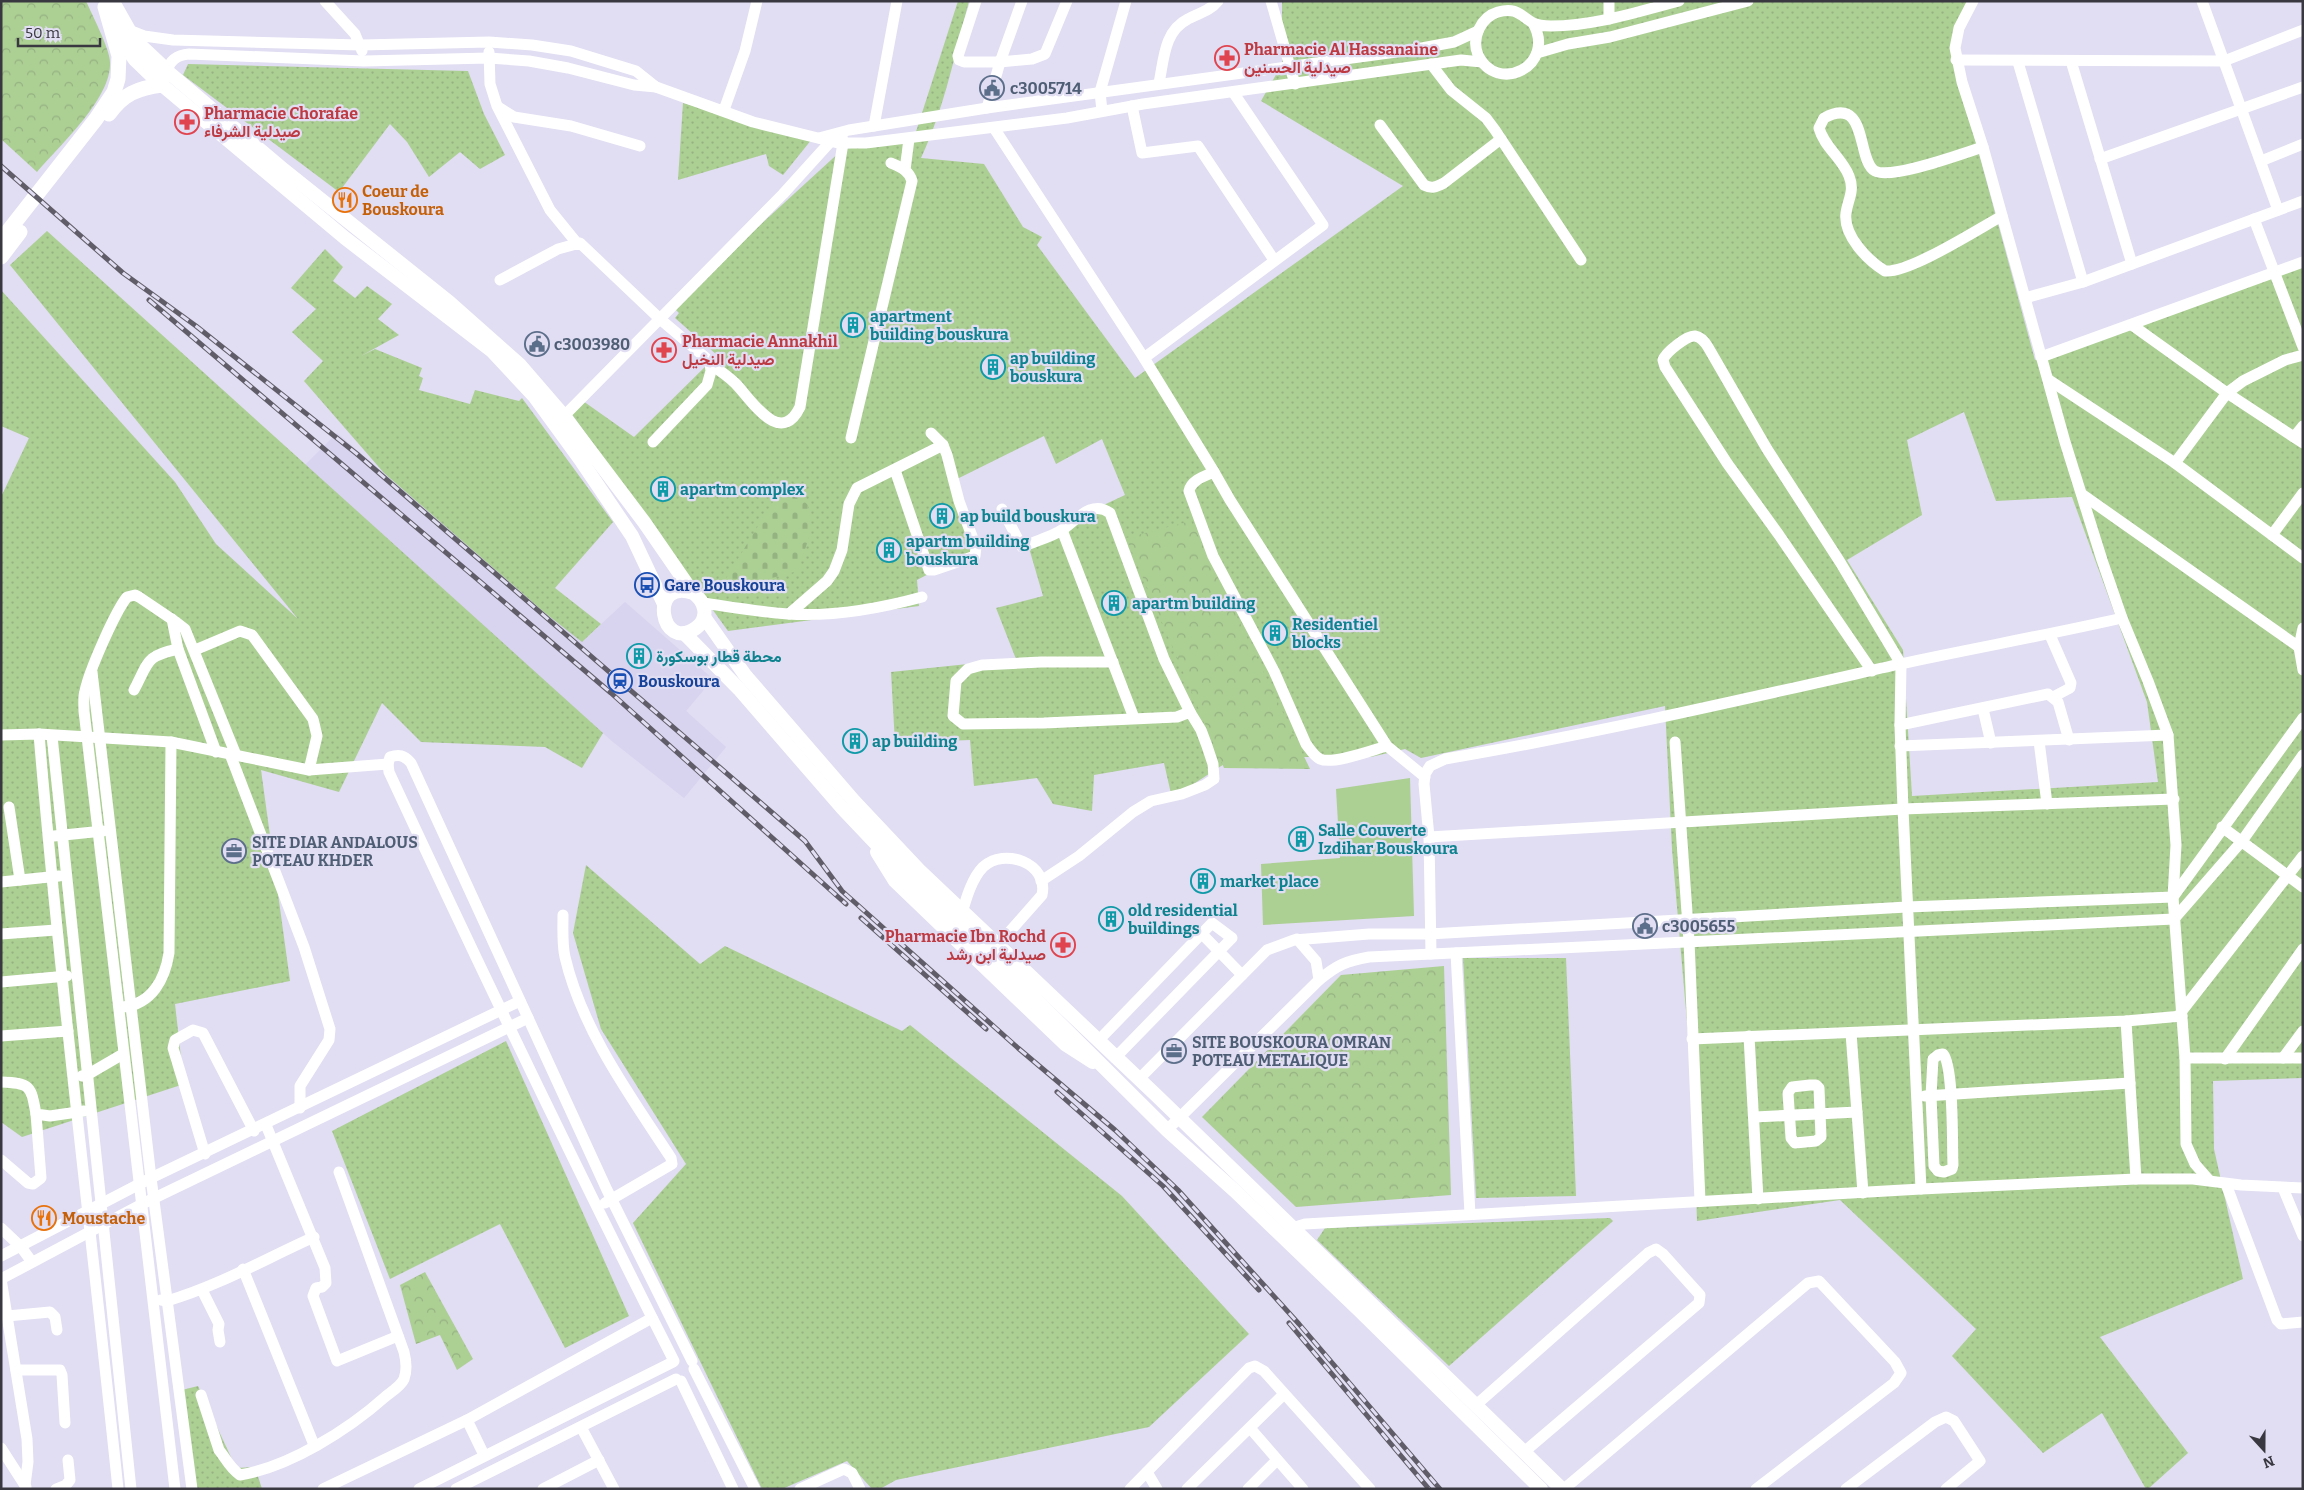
<svg xmlns="http://www.w3.org/2000/svg" width="2304" height="1490" font-family="Bitter,Vazirmatn,serif">
<defs>
<pattern id="grass-dots" width="8" height="8" patternUnits="userSpaceOnUse" patternTransform="scale(1.25)"><rect width="8" height="8" fill="#accf94"/><path d="M2 2h.1M6 6h.1" fill="none" stroke="#95b281" stroke-width="1.8" stroke-linecap="round"/></pattern>
<pattern id="cemetery-stones" width="16" height="16" patternUnits="userSpaceOnUse" patternTransform="scale(1.25)"><rect width="16" height="16" fill="#accf94"/><path d="M2 7V4a2 2 0 0 1 4 0v3zM10 15v-3a2 2 0 0 1 4 0v3z" fill="#95b281"/></pattern>
<pattern id="park-crowns" width="20" height="18" patternUnits="userSpaceOnUse" patternTransform="scale(1.25)"><rect width="20" height="18" fill="#accf94"/><path d="M2 6a3 3 0 1 1 6 0M12 15a3 3 0 1 1 6 0" fill="none" stroke="#95b281"/></pattern>
</defs>
<rect width="100%" height="100%" fill="#e1ddf2"/>
<path fill="#d8d3ef" d="M337,433L582,642L625,602L713,679L686,711L726,747L684,798L613,742L303,467Z"/>
<g fill="url(#grass-dots)" fill-rule="evenodd">
<path d="M958,1H969C955,54 944,109 921,158L984,164L1023,227L1042,237L1037,245L1135,378L1403,186L1261,101L1282,64V1H1975L1950,47L2035,360L2303,263V1078L2213,1081L2214,1149L2243,1279L2100,1337L2188,1453L2148,1489H2146L2102,1413L2043,1453L1952,1356L1976,1329L1840,1200L1697,1221L1693,1091L1672,849L1665,706L1421,758L1405,749L1371,757H1235L1172,798L1164,763L1094,775L1092,811L1053,804L1037,778L974,786L970,740L895,743L891,672L1016,659L996,608L1043,596L1027,541L1125,495L1102,439L1056,464L1044,436L955,480L978,548L917,580L919,606L728,631L571,413L583,401L634,437L717,355L675,318L679,313L672,306L843,149L913,141ZM1964,412L1996,501L2072,497L2147,702L2158,782L1912,796L1903,650L1847,560L1922,515L1907,440Z"/>
<path d="M188,64L468,71L484,114L505,155L480,169L460,152L429,177L407,142L390,124L339,192L183,75Z"/>
<path d="M683,103L812,139L783,175L769,166L766,154L678,180Z"/>
<path d="M47,231L603,733L582,768L545,747L421,742L382,703L339,792L261,770L290,981L175,1004L184,1084L22,1137L1,1122V497L29,438L1,426V290L175,482L216,544L298,619L10,265Z"/>
<path d="M325,249L343,267L333,281L355,298L367,286L392,304L378,319L399,335L361,356L375,349L422,368L419,376L423,378L419,390L470,404L475,390L519,401L522,398L613,522L555,588L601,624L582,642L545,613L384,473L304,381L323,361L292,332L316,309L291,288Z"/>
<path d="M586,865L700,964L725,946L902,1031L910,1025L1122,1196L1249,1334L1149,1427L896,1480L880,1489H872L847,1461L782,1489H762L633,1223L686,1164L601,1029L573,933Z"/>
<path d="M1463,958H1566L1576,1196L1476,1198Z"/>
<path d="M506,1041L629,1316L565,1348L500,1224L390,1279L332,1131Z"/>
<path d="M1610,1218L1613,1221L1449,1366L1317,1240L1325,1228Z"/>
<path d="M198,1386L236,1468L255,1467L262,1489H194L182,1390Z"/>
</g>
<path fill="url(#cemetery-stones)" d="M797,495L808,505L811,531L798,571L768,579L722,585L774,500Z"/>
<g fill="url(#park-crowns)">
<path d="M1,1H86C92,15 110,49 110,62C112,98 60,145 37,172L1,139Z"/>
<path d="M1191,521L1310,769L1224,768L1126,538Z"/>
<path d="M1444,966L1451,1195L1296,1207L1202,1117L1341,975Z"/>
<path d="M425,1272L473,1359L457,1370L440,1335L416,1344L400,1285Z"/>
</g>
<path fill="#accf94" d="M1410,778L1414,916L1263,925L1261,864L1340,858L1336,789Z"/>
<g fill="none" stroke-linecap="round" stroke-linejoin="round">
<g stroke="#fff" stroke-width="11">
<path d="M325,1L355,34L362,51"/>
<path d="M976,1L958,56L959,60L964,62H1000L987,108"/>
<path d="M1022,1L1000,62L1032,59L1045,54L1067,1"/>
<path d="M1271,1L1295,84"/>
<path d="M1973,1L1959,28L1955,48L1962,82L1983,147L2065,442L2102,560L2122,618L2148,681L2168,735L2176,845L2173,897L2185,1058L2186,1144L2195,1164L2209,1180"/>
<path d="M2202,1L2278,210"/>
<path d="M1609,19V1"/>
<path d="M1533,23C1557,66 1497,95 1478,55C1471,38 1481,17 1498,12C1516,7 1520,15 1533,23C1537,25 1546,26 1551,26C1594,26 1637,12 1679,1"/>
<path d="M126,29L144,36L173,40L361,45L489,42L532,45L571,51L636,71L656,87"/>
<path d="M489,52L490,84L497,106L550,210L576,242"/>
<path d="M1537,53L1568,44L1610,37L1748,1"/>
<path d="M1956,60L2224,61L2303,30"/>
<path d="M2071,61L2132,264"/>
<path d="M2018,62L2083,282"/>
<path d="M1431,64L1451,90L1486,118L1495,130L1581,260"/>
<path d="M167,71C170,60 177,55 189,54L364,61L489,58L529,61L568,68L634,85L656,87L753,122L838,143H866L1067,118L1143,104L1461,60L1482,62"/>
<path d="M1159,83C1164,59 1164,31 1188,19C1199,13 1210,11 1218,1"/>
<path d="M1132,106L1142,153L1198,146L1274,260"/>
<path d="M498,107L514,117L571,126L640,146"/>
<path d="M724,110L745,51L757,1"/>
<path d="M1102,111L1100,92L1126,1"/>
<path d="M1380,125L1424,185C1432,189 1436,187 1444,183L1501,139"/>
<path d="M874,126L897,1"/>
<path d="M994,128L1144,358L1214,472"/>
<path d="M819,138L849,130L987,108L1411,50L1454,42L1478,31"/>
<path d="M1983,147C1963,153 1892,180 1875,171C1856,161 1869,94 1824,118L1819,128C1824,147 1842,158 1849,176C1855,191 1848,199 1846,213C1843,235 1867,260 1885,271C1910,273 1978,229 2002,216"/>
<path d="M2100,159L2303,87"/>
<path d="M2261,161L2303,144"/>
<path d="M905,170L909,139"/>
<path d="M2254,219L2303,347"/>
<path d="M500,280L558,249L580,243L660,319L706,358L710,364L711,371L707,385L653,442"/>
<path d="M2025,298L2083,282L2303,201"/>
<path d="M2132,325L2227,393L2303,443"/>
<path d="M2041,357L2303,262"/>
<path d="M1144,358L1323,225L1233,92"/>
<path d="M710,364C719,370 727,375 735,383C751,399 780,448 800,407L843,143L842,136"/>
<path d="M2049,380L2175,463L2303,558"/>
<path d="M564,416L783,194L831,141L833,135"/>
<path d="M2294,437L2303,426"/>
<path d="M851,438L912,181C909,170 900,167 891,163"/>
<path d="M2175,463L2227,393L2243,381L2285,360L2303,355"/>
<path d="M895,470L929,570H934L975,556L976,547L959,501L947,455L943,445L931,433"/>
<path d="M2083,495L2299,647"/>
<path d="M1002,509L1022,547C1035,541 1051,537 1062,530C1076,521 1091,499 1110,513L1164,659L1190,712"/>
<path d="M1062,530L1134,718"/>
<path d="M2272,535L2303,493"/>
<path d="M703,603C731,607 759,612 788,614C833,617 878,609 922,597"/>
<path d="M789,614L827,581L834,571L842,550L849,504L857,488L943,445"/>
<path d="M172,619L178,649L216,752"/>
<path d="M2303,628L2299,647L2303,670"/>
<path d="M2050,635L2071,683L2070,688L2053,697"/>
<path d="M195,650L240,631L252,635L313,719L317,736L309,770"/>
<path d="M1872,671L1779,535L1727,463L1665,367L1663,360C1665,353 1687,335 1695,336C1701,337 1705,342 1708,347L1767,449L1840,562L1901,664L1900,725L1903,809L1921,1189"/>
<path d="M92,672L151,1178L192,1489"/>
<path d="M134,690C149,662 145,656 178,649"/>
<path d="M1983,709L1991,743"/>
<path d="M1900,725L2048,694L2058,702L2069,740"/>
<path d="M39,734C60,986 92,1237 118,1489"/>
<path d="M1,735L39,734L171,742L309,770L388,764"/>
<path d="M52,736L131,1489"/>
<path d="M2039,741L2047,804"/>
<path d="M1675,742L1689,941L1700,1201"/>
<path d="M1387,746C1372,750 1333,765 1320,759C1314,756 1310,749 1306,744L1274,671L1213,556L1189,491C1191,480 1205,476 1214,472L1230,500L1387,746L1425,777"/>
<path d="M1900,746L2168,735"/>
<path d="M230,754L304,947L330,1029L329,1040L300,1086V1108"/>
<path d="M9,807L20,880"/>
<path d="M2222,827L2303,887"/>
<path d="M54,836L103,831"/>
<path d="M1429,837L1903,809L2174,799"/>
<path d="M1041,881L1079,856L1133,812L1151,801L1182,794L1205,785L1214,779L1213,764L1207,746L1201,730L1190,712L1177,717L1044,723L963,724L953,716L956,681L968,669L982,665L1041,662H1113"/>
<path d="M1,882L59,876"/>
<path d="M962,913C966,899 972,878 983,867C1004,847 1049,863 1042,895L997,946"/>
<path d="M563,915C563,929 562,944 565,957C582,1030 631,1097 671,1158L672,1164L605,1203"/>
<path d="M1,934L56,930"/>
<path d="M1202,934L1242,975"/>
<path d="M1297,939L1316,961L1319,980"/>
<path d="M1456,953L1470,1214"/>
<path d="M1431,954L1429,837L1424,784L1425,774L1430,766L1445,759C1598,733 1749,698 1900,664C1974,648 2048,635 2122,618"/>
<path d="M1,982L67,976"/>
<path d="M123,1007C152,1004 165,979 169,953L171,742"/>
<path d="M2181,1012L2303,856"/>
<path d="M2126,1021L2136,1179"/>
<path d="M1851,1033L1863,1193"/>
<path d="M1,1036L68,1031"/>
<path d="M1749,1036L1758,1199"/>
<path d="M1692,1039L2126,1021L2182,1016"/>
<path d="M1098,1041L1212,923L1232,938L1115,1058"/>
<path d="M1943,1054C1954,1066 1952,1145 1953,1165L1952,1169L1944,1172L1938,1171L1934,1166L1931,1096L1933,1059L1938,1055Z"/>
<path d="M2185,1058H2303"/>
<path d="M2283,1058L2303,1031"/>
<path d="M2225,1059L2303,949"/>
<path d="M82,1076L87,1075L123,1054"/>
<path d="M1139,1079L1267,950L1294,940L1369,934H1429L1907,907L2173,897L2303,718"/>
<path d="M1,1082C31,1083 31,1086 36,1114L50,1116L84,1111"/>
<path d="M1810,1085H1816L1819,1088L1821,1137L1816,1141L1795,1143L1791,1138L1788,1093L1792,1087Z"/>
<path d="M1925,1096L2130,1083"/>
<path d="M1755,1117L1857,1112"/>
<path d="M266,1125L325,1268L326,1283L322,1287L316,1288L313,1296L337,1361L398,1336"/>
<path d="M1167,1130L1319,980C1337,965 1346,961 1369,957L2174,919L2242,841L2303,755"/>
<path d="M205,1154L173,1048L175,1040L193,1030L203,1033L254,1131"/>
<path d="M1,1160L28,1183L33,1184L41,1178L36,1114"/>
<path d="M2226,1184L2277,1320L2281,1324L2303,1322"/>
<path d="M2283,1188L2303,1236"/>
<path d="M1,1228L21,1247L32,1262"/>
<path d="M1292,1228L1305,1224L1921,1189L2136,1179H2193L2241,1185L2303,1188"/>
<path d="M1,1256L151,1178L520,1001"/>
<path d="M243,1269L314,1445"/>
<path d="M1,1279L142,1204L528,1018"/>
<path d="M1,1279L27,1439L28,1462L25,1485"/>
<path d="M202,1290L219,1324L218,1330L220,1342"/>
<path d="M161,1300L167,1301C218,1286 265,1259 314,1237"/>
<path d="M7,1316L50,1312L55,1317L57,1330"/>
<path d="M674,1361C575,1166 481,970 389,772L388,764L390,757C399,754 404,755 411,763L607,1190L692,1361"/>
<path d="M694,1369L755,1489"/>
<path d="M16,1370H60L62,1375L65,1423"/>
<path d="M681,1381L733,1489"/>
<path d="M201,1395L219,1450C227,1460 229,1467 240,1475C289,1467 348,1430 385,1397C391,1392 401,1386 404,1379C407,1371 406,1360 404,1352L339,1172"/>
<path d="M1476,1405L1648,1253L1656,1249L1663,1254L1700,1295L1699,1303L1524,1452"/>
<path d="M467,1420L484,1455"/>
<path d="M581,1427L614,1489"/>
<path d="M1250,1428L1303,1489"/>
<path d="M1,1448L26,1487"/>
<path d="M1147,1472L1157,1489"/>
<path d="M56,1489L66,1485L70,1480L68,1460"/>
<path d="M175,1489L84,711C84,704 83,697 85,691C89,671 115,612 127,597L135,595L139,597L176,622L185,629L236,755"/>
<path d="M323,1489L467,1420L652,1318"/>
<path d="M419,1489L673,1362"/>
<path d="M456,1489L676,1379"/>
<path d="M543,1489L599,1460"/>
<path d="M800,1489L844,1469L852,1473L860,1489"/>
<path d="M1130,1489L1249,1368L1255,1366L1264,1371L1370,1489"/>
<path d="M1187,1489L1284,1394"/>
<path d="M1248,1489L1277,1460"/>
<path d="M1564,1489L1808,1283L1819,1281L1895,1362L1901,1373L1894,1383L1756,1489"/>
<path d="M1846,1489L1935,1422L1946,1417L1954,1421L1980,1461L1946,1489"/>
</g>
<g stroke="#fff" stroke-width="14">
<path d="M167,71L284,170L449,302L520,365L564,416L644,522L693,593C705,601 710,618 696,628C660,654 648,577 693,593"/>
<path d="M162,85L345,238L492,351L534,396L582,462L632,536L664,604"/>
<path d="M704,617L745,675L854,801L919,870L1157,1096L1562,1489"/>
<path d="M684,633L739,689L843,809L899,868L1009,973L1167,1130L1235,1191L1360,1311L1541,1489"/>
<path d="M877,852L895,881L1065,1044L1093,1062"/>
</g>
<g stroke="#fff" stroke-width="15">
<path d="M112,1L134,40L167,71"/>
<path d="M118,34L135,59L162,85"/>
<path d="M109,114C123,94 138,88 162,85"/>
<path d="M1,240L96,119L114,92L118,79L119,56L105,7"/>
<path d="M1,257L20,232"/>
</g>
<defs>
<g id="rail">
<path d="M1,166L123,273L196,326L357,454L805,841L842,891L1018,1048L1115,1130L1178,1190L1299,1324L1440,1489"/>
<path d="M149,300L611,693L846,904"/>
<path d="M861,918L986,1029"/>
<path d="M1057,1092L1163,1186L1259,1290"/>
<path d="M1289,1323L1429,1489"/>
</g>
</defs>
<use href="#rail" stroke="#605d68" stroke-width="5"/>
<use href="#rail" stroke="#e1ddf2" stroke-width="3" stroke-dasharray="9" stroke-linecap="butt"/>
</g>
<defs>
<symbol id="pharmacy-ring" viewBox="-11 -11 22 22"><circle r="9.5" fill="#e1ddf2" stroke="#e0444e" stroke-width="1.5"/><path d="M-2-6h4v4h4v4h-4v4h-4v-4h-4v-4h4Z" fill="#e0444e"/></symbol>
<symbol id="civic-ring" viewBox="-11 -11 22 22"><circle r="9.5" fill="#e1ddf2" stroke="#5c6f8a" stroke-width="1.5"/><path d="M-.6-6.5H3V-4.5H.6V-3L4-1V1h2V6H-6V1h2V-1L-.6-3ZM-1.2 2.5V6h2.4V2.5Z" fill="#5c6f8a"/></symbol>
<symbol id="restaurant-ring" viewBox="-11 -11 22 22"><circle r="9.5" fill="#e1ddf2" stroke="#e8710a" stroke-width="1.5"/><path d="M-5-6h1v4h1v-4h1v4h1v-4h1v5L-1.5 .5V6h-2V.5L-5-1ZM5-6V6H3V1.5H1.5Q1.5-4 5-6Z" fill="#e8710a"/></symbol>
<symbol id="building-ring" viewBox="-11 -11 22 22"><circle r="9.5" fill="#e1ddf2" stroke="#0f9aa8" stroke-width="1.5"/><path d="M-4-6H4V6H1V3H-1V6H-4ZM-2.5-4.3h1.7v1.8h-1.7ZM.8-4.3h1.7v1.8H.8ZM-2.5-1h1.7V.8h-1.7ZM.8-1h1.7V.8H.8Z" fill="#0f9aa8"/></symbol>
<symbol id="bus-ring" viewBox="-11 -11 22 22"><circle r="9.5" fill="#e1ddf2" stroke="#1a4fb4" stroke-width="1.5"/><path d="M-5-6H5V4H4V6H2V4H-2V6H-4V4H-5ZM-3.5-4V0h7V-4ZM-3.5 1.2v1.5H-2V1.2ZM2 1.2v1.5H3.5V1.2Z" fill="#1a4fb4"/></symbol>
<symbol id="station-ring" viewBox="-11 -11 22 22"><circle r="9.5" fill="#e1ddf2" stroke="#1a4fb4" stroke-width="1.5"/><path d="M-3-6H3Q5-6 5-4V2Q5 4 3 4L4.5 6H3L1.5 4h-3L-3 6H-4.5L-3 4Q-5 4-5 2V-4Q-5-6-3-6ZM-3.5-4v3h7v-3ZM-3.5 1v1.5H-2V1ZM2 1v1.5H3.5V1Z" fill="#1a4fb4"/></symbol>
<symbol id="office-ring" viewBox="-11 -11 22 22"><circle r="9.5" fill="#e1ddf2" stroke="#5c6f8a" stroke-width="1.5"/><path d="M-6-3h4V-5.5h4V-3h4V5H-6ZM-1-4.5V-3h2v-1.5ZM-6 0V1H6V0Z" fill="#5c6f8a"/></symbol>
</defs>
<g fill-rule="evenodd">
<use href="#pharmacy-ring" x="1213" y="44" width="28" height="28"/>
<use href="#civic-ring" x="978" y="74" width="28" height="28"/>
<use href="#pharmacy-ring" x="173" y="108" width="28" height="28"/>
<use href="#restaurant-ring" x="331" y="186" width="28" height="28"/>
<use href="#building-ring" x="839" y="311" width="28" height="28"/>
<use href="#civic-ring" x="523" y="330" width="28" height="28"/>
<use href="#pharmacy-ring" x="650" y="336" width="28" height="28"/>
<use href="#building-ring" x="979" y="353" width="28" height="28"/>
<use href="#building-ring" x="649" y="475" width="28" height="28"/>
<use href="#building-ring" x="928" y="502" width="28" height="28"/>
<use href="#building-ring" x="875" y="536" width="28" height="28"/>
<use href="#bus-ring" x="633" y="571" width="28" height="28"/>
<use href="#building-ring" x="1100" y="589" width="28" height="28"/>
<use href="#building-ring" x="1261" y="619" width="28" height="28"/>
<use href="#building-ring" x="625" y="642" width="28" height="28"/>
<use href="#station-ring" x="606" y="667" width="28" height="28"/>
<use href="#building-ring" x="841" y="727" width="28" height="28"/>
<use href="#building-ring" x="1287" y="825" width="28" height="28"/>
<use href="#office-ring" x="220" y="837" width="28" height="28"/>
<use href="#building-ring" x="1189" y="867" width="28" height="28"/>
<use href="#building-ring" x="1097" y="905" width="28" height="28"/>
<use href="#civic-ring" x="1631" y="912" width="28" height="28"/>
<use href="#pharmacy-ring" x="1049" y="931" width="28" height="28"/>
<use href="#office-ring" x="1160" y="1037" width="28" height="28"/>
<use href="#restaurant-ring" x="30" y="1204" width="28" height="28"/>
</g>
<g text-anchor="middle" dominant-baseline="central" stroke-width="4.5" stroke-linejoin="round" paint-order="stroke">
<g font-size="16" font-weight="bold" fill="#be3a42" stroke="#e1ddf2" text-anchor="start">
<text x="1244" y="49">Pharmacie Al Hassanaine<tspan x="1244" dy="18">صيدلية الحسنين</tspan></text>
<text x="204" y="113">Pharmacie Chorafae<tspan x="204" dy="18">صيدلية الشرفاء</tspan></text>
<text x="682" y="341">Pharmacie Annakhil<tspan x="682" dy="18">صيدلية النخيل</tspan></text>
<text x="1046" y="936" text-anchor="end">Pharmacie Ibn Rochd<tspan x="1046" dy="18">صيدلية ابن رشد</tspan></text>
</g>
<g font-size="16" font-weight="bold" fill="#4e5e75" stroke="#e1ddf2" text-anchor="start">
<text x="1010" y="88">c3005714</text>
<text x="554" y="344">c3003980</text>
<text x="252" y="842">SITE DIAR ANDALOUS<tspan x="252" dy="18">POTEAU KHDER</tspan></text>
<text x="1662" y="926">c3005655</text>
<text x="1192" y="1042">SITE BOUSKOURA OMRAN<tspan x="1192" dy="18">POTEAU METALIQUE</tspan></text>
</g>
<g font-size="16" font-weight="bold" fill="#c56008" stroke="#e1ddf2" text-anchor="start">
<text x="362" y="191">Coeur de<tspan x="362" dy="18">Bouskoura</tspan></text>
<text x="62" y="1218">Moustache</text>
</g>
<g font-size="16" font-weight="bold" fill="#0d838f" stroke="#e1ddf2" text-anchor="start">
<text x="870" y="316">apartment<tspan x="870" dy="18">building bouskura</tspan></text>
<text x="1010" y="358">ap building<tspan x="1010" dy="18">bouskura</tspan></text>
<text x="680" y="489">apartm complex</text>
<text x="960" y="516">ap build bouskura</text>
<text x="906" y="541">apartm building<tspan x="906" dy="18">bouskura</tspan></text>
<text x="1132" y="603">apartm building</text>
<text x="1292" y="624">Residentiel<tspan x="1292" dy="18">blocks</tspan></text>
<text x="656" y="656">محطة قطار بوسكورة</text>
<text x="872" y="741">ap building</text>
<text x="1318" y="830">Salle Couverte<tspan x="1318" dy="18">Izdihar Bouskoura</tspan></text>
<text x="1220" y="881">market place</text>
<text x="1128" y="910">old residential<tspan x="1128" dy="18">buildings</tspan></text>
</g>
<g font-size="16" font-weight="bold" fill="#164399" stroke="#e1ddf2" text-anchor="start">
<text x="664" y="585">Gare Bouskoura</text>
<text x="638" y="681">Bouskoura</text>
</g>
</g>
<rect width="2304" height="1490" fill="none" stroke="#39373f" stroke-width="5"/>
<g transform="translate(2264 1450) rotate(159)" stroke="#e1ddf2" stroke-width="4" paint-order="stroke">
<path d="M0-4L9 19L0 12L-9 19Z" fill="#39373f"/>
<text y="-8" font-size="14" font-weight="bold" text-anchor="middle" fill="#39373f">N</text>
</g>
<path d="M18 38v8h82v-8" fill="none" stroke="#39373f" stroke-width="2.5"/>
<text x="25" y="38" font-size="15" fill="#39373f" stroke="#e1ddf2" stroke-width="4" paint-order="stroke">50 m</text>
</svg>
